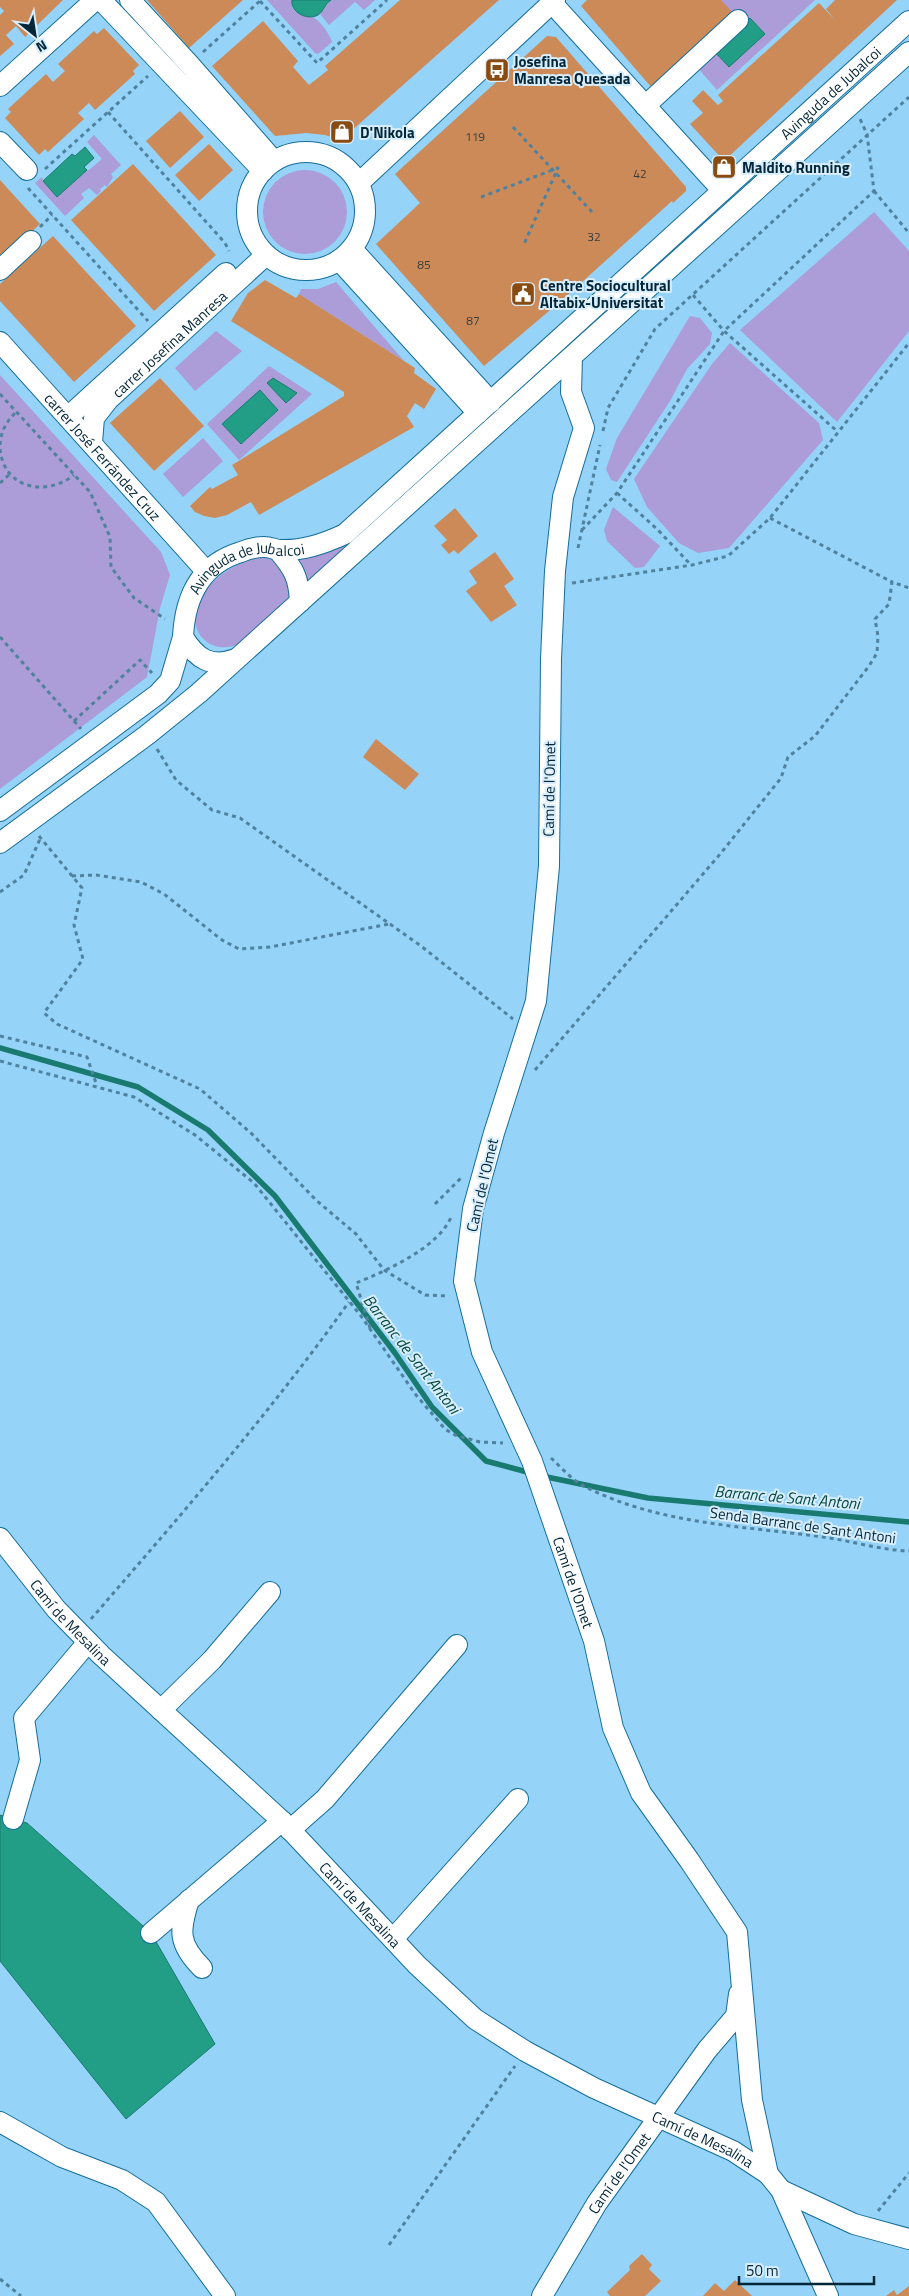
<svg xmlns="http://www.w3.org/2000/svg" width="909" height="2296" font-family="'Titillium Web',sans-serif">
<rect width="100%" height="100%" fill="#95d3f9"/>
<g fill="#ac9cd7">
<path d="M267,0H292C289,16 304,12 313,17C320,21 330,34 332,42L318,54L315,53Z"/>
<path d="M331,0H375L364,10L355,2L329,25L320,14Z"/>
<path d="M721,0H815L717,90L697,67L714,51L729,67L742,25Z"/>
<path d="M94,135L121,165L111,174L113,177L107,187L105,185L100,189L101,191L97,195L89,188L81,194L84,198L65,216L35,183L42,177L43,181L89,170L102,159L87,142Z"/>
<circle cx="305" cy="212" r="42"/>
<path d="M874,212L909,251V331L837,422L740,330Z"/>
<path d="M336,282L404,361L299,294L301,289H318Z"/>
<path d="M690,316L700,318L712,333L710,344L687,369L670,401L617,482L611,480L606,469L617,438Z"/>
<path d="M216,331L242,351L195,391L175,368Z"/>
<path d="M730,343L819,423L823,440L729,548L698,553L679,543L647,507L634,479L712,364Z"/>
<path d="M269,366L312,394L239,460L207,424Z"/>
<path d="M0,375L161,552L170,575L160,608L147,677L0,789Z"/>
<path d="M203,438L223,461L183,497L163,474Z"/>
<path d="M451,449L450,453L306,583L294,557L306,556Z"/>
<path d="M613,507L660,546L644,567L635,568L607,541L604,530Z"/>
<path d="M263,557C282,562 286,574 291,592L287,600C275,611 250,638 238,644C218,654 194,640 195,617C197,586 235,560 263,557Z"/>
</g>
<g fill="#229e87" stroke="#197a6f">
<path d="M292,0H331C325,4 323,12 318,15C307,21 290,12 292,0Z"/>
<path d="M750,18L765,34L729,67L714,51Z"/>
<path d="M85,147L94,158L84,167L87,170L57,197L43,181L72,154L75,156Z"/>
<path d="M273,378L297,393L286,403L267,383Z"/>
<path d="M260,390L278,410L241,444L222,424Z"/>
<path d="M0,1815L27,1823L151,1933L215,2044L126,2119L0,1961Z"/>
</g>
<g fill="none" stroke-linecap="round" stroke-linejoin="round">
<g stroke="#197a6f" stroke-width="5.5">
<path d="M0,1048L138,1087L208,1130L275,1196L395,1353L432,1407L486,1461L531,1473"/>
<path d="M542,1476L648,1498L909,1522"/>
</g>
</g>
<g fill="#cc8a59">
<path d="M0,0H63L25,37L16,26L6,35L14,44L0,56V15L4,11L0,7Z"/>
<path d="M147,0H243L189,48Z"/>
<path d="M400,0H499L341,140L325,135L306,133L275,136L212,66L263,21L298,61L293,67L309,85L328,70L325,66Z"/>
<path d="M587,0H721L734,14L652,88L581,6Z"/>
<path d="M835,0H897L724,161L690,124L703,113L692,101L703,90L718,105L723,101L718,95L819,3L835,20L826,9Z"/>
<path d="M104,28L139,65L133,71L135,74L95,110L89,103L78,113L84,119L48,152L45,149L39,155L5,118L11,112L8,109L46,74L53,82L65,71L58,64L94,31L97,34Z"/>
<path d="M547,36L556,37L686,187V191L673,203L672,201L562,300L484,366L376,244L420,203L395,174Z"/>
<path d="M180,111L204,137L170,168L146,141Z"/>
<path d="M209,144L233,170L199,201L175,175Z"/>
<path d="M133,164L216,255L154,311L71,220Z"/>
<path d="M0,180L40,224L0,261Z"/>
<path d="M53,236L136,326L74,382L0,301V284Z"/>
<path d="M265,280L296,298L299,294L415,368L414,373L436,389L424,409L415,403L407,416L414,427L259,515L251,502L227,515L215,518L204,516L195,512L190,506L210,487L212,489L238,475L232,465L344,396V392L231,321L248,293Z"/>
<path d="M160,378L204,426L154,471L110,423Z"/>
<path d="M455,508L478,536L458,554L454,550L449,554L441,545L447,540L434,526Z"/>
<path d="M495,552L514,579L504,586L517,605L491,622L466,591L477,583L469,571Z"/>
<path d="M376,739L419,774L405,790L363,757Z"/>
<path d="M642,2254L652,2265L649,2269L661,2281L645,2296H610L607,2292L630,2270L629,2266Z"/>
<path d="M735,2280L752,2296H703L715,2283L724,2291Z"/>
<path d="M909,2286V2296H886L894,2290L897,2295Z"/>
</g>
<g fill="none" stroke-linecap="round" stroke-linejoin="round">
<defs>
<g id="minor">
<path d="M101,0L263,171"/>
<path d="M130,0L190,65L274,161"/>
<path d="M552,3L722,190"/>
<path d="M0,86L95,0"/>
<path d="M645,106L738,20"/>
<path d="M0,142L27,170"/>
<circle cx="306" cy="211" r="59"/>
<path d="M359,183L555,0"/>
<path d="M352,249L491,402"/>
<path d="M339,260L478,413"/>
<path d="M0,270L31,241"/>
<path id="s1" d="M0,342L206,571"/>
<path id="s2" d="M572,357L571,392L584,428L563,497L555,571L551,659L549,866L536,1001L494,1133L473,1209L464,1281L482,1352L532,1461L594,1641L613,1728L641,1793L689,1860L737,1932L752,2100L768,2174"/>
<path d="M68,417L226,273"/>
<path id="s3" d="M92,442L94,418L108,400L266,255"/>
<path d="M278,550C293,568 299,577 300,602"/>
<path id="s4" d="M236,659C210,668 197,659 183,637C185,596 201,564 241,552C248,549 256,547 264,547C269,547 274,549 279,550C303,551 323,544 345,534L909,21"/>
<path d="M0,811L158,694L170,681L183,637"/>
<path d="M0,843L147,735L199,693L909,52"/>
<path id="s5" d="M0,1538L56,1609L101,1655L282,1821L417,1965L475,2019L525,2051L594,2088L733,2151L768,2174L781,2190L828,2296"/>
<path d="M161,1710L212,1660L270,1592"/>
<path d="M13,1819L30,1760L24,1718L88,1642"/>
<path d="M290,1830L325,1799L457,1645"/>
<path d="M189,1900C179,1931 178,1944 202,1968"/>
<path d="M151,1933L282,1821"/>
<path d="M393,1939L518,1799"/>
<path d="M0,2122L62,2157L122,2180L156,2202L225,2296"/>
<path d="M781,2190L854,2224L909,2239"/>
<path id="s6" d="M542,2296L597,2203L707,2050L736,2016L739,1994"/>
</g>
</defs>
<use href="#minor" stroke="#146e99" stroke-width="22"/>
<g stroke="#50829e" stroke-width="3" stroke-dasharray="4 4" stroke-linecap="butt">
<path d="M260,1L317,63L387,0"/>
<path d="M203,52L261,0"/>
<path d="M108,112L225,243L229,251"/>
<path d="M513,127L593,213"/>
<path d="M45,169L148,76"/>
<path d="M28,188L148,321"/>
<path d="M874,191L909,233"/>
<path d="M481,197L558,168L524,244"/>
<path d="M40,227L52,215"/>
<path d="M693,295L724,331L838,432"/>
<path d="M0,394L90,492L110,537L111,567L134,598L165,619"/>
<path d="M603,431L608,408L655,329L909,97"/>
<path d="M0,445C1,431 6,422 16,412"/>
<path d="M0,449C4,489 46,497 74,475"/>
<path d="M0,483L10,474"/>
<path d="M617,493L657,529L691,565"/>
<path d="M770,518L892,582"/>
<path d="M582,530L617,493L724,331L874,191L867,134L860,119"/>
<path d="M578,548L600,445"/>
<path d="M572,583L692,565L728,556L770,518L909,343"/>
<path d="M0,637L81,729"/>
<path d="M74,721L140,660L152,673"/>
<path d="M157,749L176,780L212,810L240,818L421,946L513,1019"/>
<path d="M39,836L82,888L74,925L83,959L44,1013L57,1024L200,1089L252,1134L317,1201L356,1234L384,1270L425,1295L449,1296"/>
<path d="M72,876L96,875L141,882L164,894L222,940L239,949L270,947L389,924"/>
<path d="M0,892L24,875L40,839"/>
<path d="M0,1036L87,1057L97,1086"/>
<path d="M0,1061L134,1097L195,1135L254,1183L361,1316L416,1395L445,1429L455,1435L480,1442L503,1443"/>
<path d="M535,1070L721,853L781,778L788,757L815,736L869,666L877,653L878,636L875,619L889,604L892,582L909,588"/>
<path d="M435,1204L462,1177"/>
<path d="M370,1328L356,1283C386,1271 440,1247 452,1215"/>
<path d="M551,1458C561,1467 571,1479 582,1485C655,1524 743,1526 823,1537C852,1541 880,1550 909,1551"/>
<path d="M91,1619C180,1516 270,1413 349,1302"/>
<path d="M878,2211L909,2173"/>
<path d="M389,2245L515,2066"/>
<path d="M0,2279L21,2296"/>
</g>
<use href="#minor" stroke="#fff" stroke-width="20"/>
</g>
<defs>
<symbol id="bus-square" viewBox="-11 -11 22 22"><rect x="-9" y="-9" width="18" height="18" rx="4" fill="#8a4b11" stroke="#d8eefd"/><path d="M-5-6H5V4H4V6H2V4H-2V6H-4V4H-5ZM-3.5-4V0h7V-4ZM-3.5 1.2v1.5H-2V1.2ZM2 1.2v1.5H3.5V1.2Z" fill="#fff"/></symbol>
<symbol id="shop-square" viewBox="-11 -11 22 22"><rect x="-9" y="-9" width="18" height="18" rx="4" fill="#8a4b11" stroke="#d8eefd"/><path d="M-5-2.5h2.3a2.7 3.5 0 0 1 5.4 0H5L5.5 6h-11ZM-1.5-2.5h3a1.5 2.3 0 0 0-3 0Z" fill="#fff"/></symbol>
<symbol id="civic-square" viewBox="-11 -11 22 22"><rect x="-9" y="-9" width="18" height="18" rx="4" fill="#8a4b11" stroke="#d8eefd"/><path d="M-.6-6.5H3V-4.5H.6V-3L4-1V1h2V6H-6V1h2V-1L-.6-3ZM-1.2 2.5V6h2.4V2.5Z" fill="#fff"/></symbol>
</defs>
<g fill-rule="evenodd">
<use href="#bus-square" x="483" y="56" width="28" height="28"/>
<use href="#shop-square" x="328" y="118" width="28" height="28"/>
<use href="#shop-square" x="710" y="153" width="28" height="28"/>
<use href="#civic-square" x="509" y="280" width="28" height="28"/>
</g>
<g text-anchor="middle" dominant-baseline="central" stroke-width="4" stroke-linejoin="round" paint-order="stroke">
<g font-size="12" fill="#353f40">
<text x="475" y="136">119</text>
<text x="640" y="173">42</text>
<text x="594" y="236">32</text>
<text x="424" y="264">85</text>
<text x="473" y="320">87</text>
</g>
<g font-size="15" font-weight="bold" fill="#032638" stroke="#d8eefd" text-anchor="start">
<text x="514" y="61">Josefina<tspan x="514" dy="17">Manresa Quesada</tspan></text>
<text x="360" y="132">D'Nikola</text>
<text x="742" y="167">Maldito Running</text>
<text x="540" y="285">Centre Sociocultural<tspan x="540" dy="17">Altabix-Universitat</tspan></text>
</g>
<g font-size="15" fill="#032638" stroke="#d8eefd">
<text stroke="none"><textPath href="#s4" startOffset="938">Avinguda de Jubalcoi</textPath></text>
<text stroke="none"><textPath href="#s3" startOffset="130">carrer Josefina Manresa</textPath></text>
<text stroke="none"><textPath href="#s1" startOffset="154">carrer José Ferrández Cruz</textPath></text>
<text stroke="none"><textPath href="#s4" startOffset="174">Avinguda de Jubalcoi</textPath></text>
<text transform="translate(549 789) rotate(-89)">Camí de l'Omet</text>
<text transform="translate(482 1185) rotate(-77)">Camí de l'Omet</text>
<text transform="translate(803 1525) rotate(8)">Senda Barranc de Sant Antoni</text>
<text stroke="none"><textPath href="#s2" startOffset="1262">Camí de l'Omet</textPath></text>
<text stroke="none"><textPath href="#s5" startOffset="110">Camí de Mesalina</textPath></text>
<text stroke="none"><textPath href="#s5" startOffset="515">Camí de Mesalina</textPath></text>
<text stroke="none"><textPath href="#s5" startOffset="935">Camí de Mesalina</textPath></text>
<text stroke="none"><textPath href="#s6" startOffset="145">Camí de l'Omet</textPath></text>
</g>
<g font-size="16" font-style="italic" fill="#064b3f" stroke="#d8eefd">
<text transform="translate(412 1354) rotate(52)">Barranc de Sant Antoni</text>
<text transform="translate(787 1497) rotate(5)">Barranc de Sant Antoni</text>
</g>
</g>
<g transform="translate(35 35) rotate(150)" stroke="#d8eefd" stroke-width="4" paint-order="stroke">
<path d="M0-4L9 19L0 12L-9 19Z" fill="#032638"/>
<text y="-8" font-size="14" font-weight="bold" text-anchor="middle" fill="#032638">N</text>
</g>
<path d="M739 2276v8h135v-8" fill="none" stroke="#032638" stroke-width="2.5"/>
<text x="746" y="2276" font-size="15" fill="#032638" stroke="#d8eefd" stroke-width="4" paint-order="stroke">50 m</text>
</svg>
